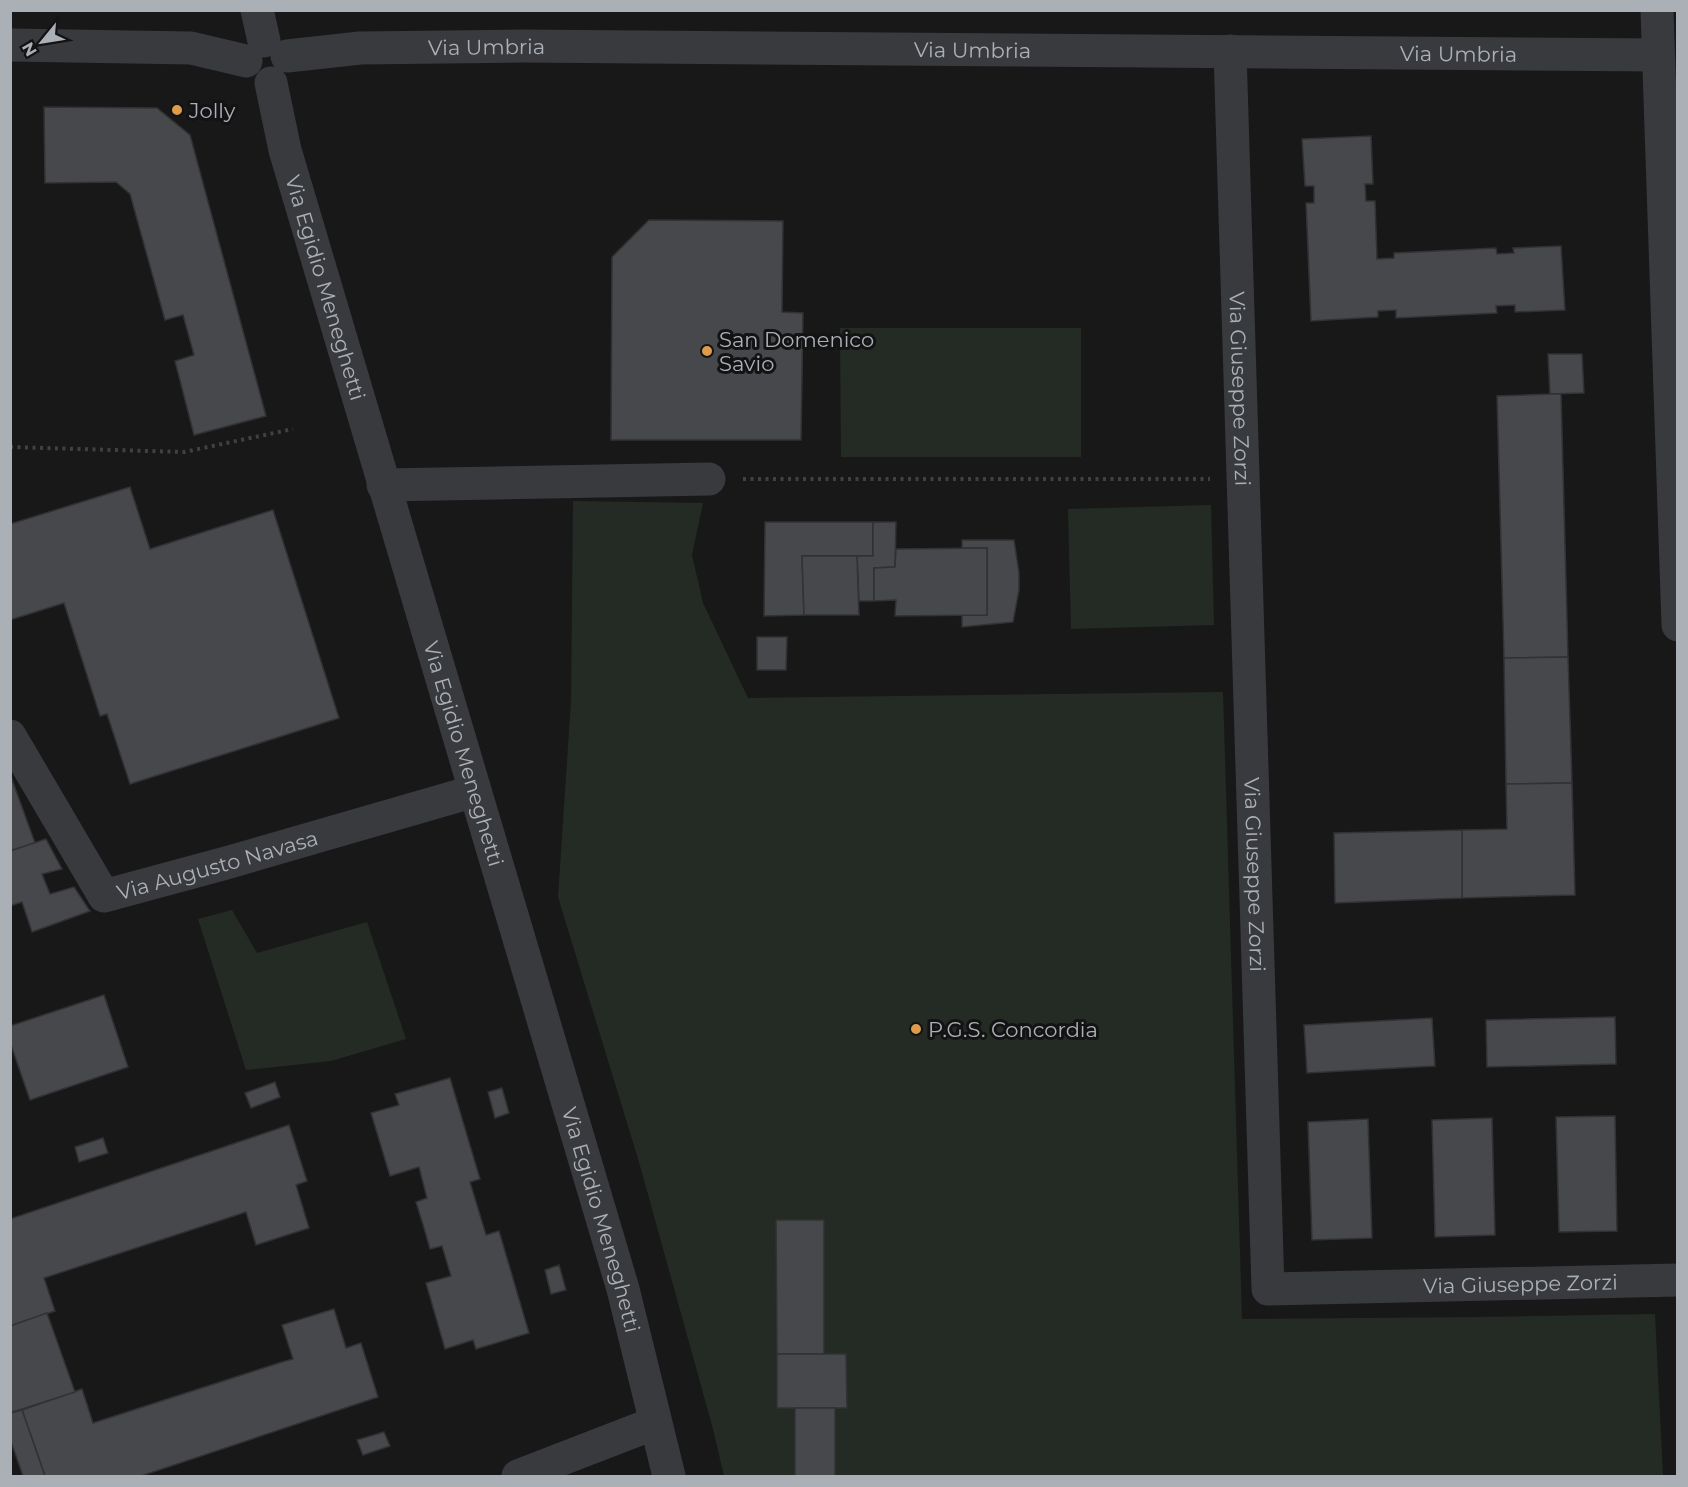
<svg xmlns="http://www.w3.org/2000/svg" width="1688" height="1487" font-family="Montserrat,sans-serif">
<rect width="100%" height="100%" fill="#181819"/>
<g fill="#242b24">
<path d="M840,328H1081V457H841Z"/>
<path d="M573,501L703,503L692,555L703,603L748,698L1223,692L1242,1319L1482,1317L1655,1314L1663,1476H724L713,1429L639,1162L558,897L571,701Z"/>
<path d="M1211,505L1214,625L1071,629L1068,509Z"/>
<path d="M232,910L257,953L367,922L406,1039L331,1061L246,1070L198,919Z"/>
</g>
<g fill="#47484b" stroke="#323235" stroke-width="1.5">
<path d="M44,107L157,108L190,135L266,416L194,435L175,361L194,355L183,315L165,320L130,194L116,182L45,183Z"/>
<path d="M1371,136L1373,184H1365L1366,201H1375L1377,259L1394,258V253L1496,248L1497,254L1514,253L1513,248L1561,246L1565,310L1515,312V305L1496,306L1497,313L1396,318V310L1378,311V317L1311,321L1306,203H1314V186H1305L1302,139Z"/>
<path d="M649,220L783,221L782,312L803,313L801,440H611L612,257Z"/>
<path d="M1548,354H1582L1584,393L1550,394Z"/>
<path d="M1550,394H1561L1568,657L1504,658L1497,396Z"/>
<path d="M130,487L150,549L273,510L339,718L130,784L107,714L100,716L64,603L10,620V524Z"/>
<path d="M765,522H873V556H802L804,615L764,616Z"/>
<path d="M873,522H896L895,567L874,568V601H859L857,556H873Z"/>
<path d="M962,540H1014L1019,573V590L1013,622L962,627V615H987V548H962Z"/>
<path d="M987,548V615L895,616L896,600L874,601V568L895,567L896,549Z"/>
<path d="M802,556H857L859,615H804Z"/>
<path d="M757,637H787L786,670H757Z"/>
<path d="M1568,657L1572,783L1506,784L1504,658Z"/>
<path d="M10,774L35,843L10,851Z"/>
<path d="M1572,783L1575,895L1462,898V830L1507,829L1506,784Z"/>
<path d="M1462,830V898L1335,903L1334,833Z"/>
<path d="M46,839L62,869L42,874L50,894L74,887L90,911L32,932L22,902L10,906V851Z"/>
<path d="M104,995L128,1067L30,1100L10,1042V1026Z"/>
<path d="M1615,1017L1616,1064L1487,1067L1486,1020Z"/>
<path d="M1432,1018L1435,1066L1307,1073L1304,1025Z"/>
<path d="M450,1078L480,1179L470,1182L486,1235L499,1231L529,1333L476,1349L473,1340L445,1349L426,1283L451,1276L442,1246L430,1249L424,1228L416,1202L427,1198L419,1167L390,1176L371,1113L399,1105L395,1094Z"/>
<path d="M275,1082L280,1097L251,1108L245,1093Z"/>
<path d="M502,1088L509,1113L495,1118L488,1092Z"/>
<path d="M1615,1116L1617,1231L1559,1232L1556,1117Z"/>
<path d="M1492,1118L1495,1235L1435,1237L1432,1120Z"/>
<path d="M1368,1119L1372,1238L1312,1240L1308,1122Z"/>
<path d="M289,1125L307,1181L296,1185L309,1228L256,1245L246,1212L44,1278L55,1311L10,1326V1219Z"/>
<path d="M103,1138L108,1153L79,1162L75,1147Z"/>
<path d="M776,1220H824V1354H777Z"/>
<path d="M559,1265L566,1290L551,1294L545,1270Z"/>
<path d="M334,1309L346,1348L361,1343L378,1397L141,1476H45L22,1410L82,1389L93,1423L282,1362L293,1359L282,1325Z"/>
<path d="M47,1313L75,1392L10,1413V1326Z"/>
<path d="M777,1354H846L847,1408H777Z"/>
<rect x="795" y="1408" width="40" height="68"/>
<path d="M22,1410L45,1476H23L10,1439V1413Z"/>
<path d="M384,1432L390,1446L363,1455L357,1440Z"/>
</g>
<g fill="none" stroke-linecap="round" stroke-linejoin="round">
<g stroke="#3f4145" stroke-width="4" stroke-dasharray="3 4.5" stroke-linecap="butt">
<path d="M10,447L184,452L293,429"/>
<path d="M743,479H1210"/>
</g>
<g stroke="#393a3e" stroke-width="33">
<path d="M257,10L264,41"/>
<path d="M1657,10L1678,625"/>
<path d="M10,45L191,48L246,61"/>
<path id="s1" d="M1230,51L1268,1289L1678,1280"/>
<path id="s2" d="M287,56L360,48L521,46L1658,55"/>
<path id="s3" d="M271,83L285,150L623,1289L669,1476"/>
<path d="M383,485L709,479"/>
<path id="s4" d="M10,736L104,896L226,863L475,791"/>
<path d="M518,1476L655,1423"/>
</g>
</g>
<g fill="#dc9c4c" stroke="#131314" stroke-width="2">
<circle cx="177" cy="110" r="6"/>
<circle cx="707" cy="351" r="6"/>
<circle cx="916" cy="1029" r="6"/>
</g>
<g text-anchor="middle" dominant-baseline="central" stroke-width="6" stroke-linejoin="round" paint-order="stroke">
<g font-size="21" fill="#abb0b7" stroke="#131314">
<text stroke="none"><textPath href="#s2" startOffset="200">Via Umbria</textPath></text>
<text stroke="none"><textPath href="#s2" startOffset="686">Via Umbria</textPath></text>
<text stroke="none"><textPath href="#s2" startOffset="1172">Via Umbria</textPath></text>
<text stroke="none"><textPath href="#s3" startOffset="212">Via Egidio Meneghetti</textPath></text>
<text stroke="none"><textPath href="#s1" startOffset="338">Via Giuseppe Zorzi</textPath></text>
<text stroke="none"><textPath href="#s3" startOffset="698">Via Egidio Meneghetti</textPath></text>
<text stroke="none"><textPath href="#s4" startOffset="303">Via Augusto Navasa</textPath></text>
<text stroke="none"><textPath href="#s1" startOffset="824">Via Giuseppe Zorzi</textPath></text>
<text stroke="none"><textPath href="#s3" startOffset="1184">Via Egidio Meneghetti</textPath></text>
<text stroke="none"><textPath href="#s1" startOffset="1491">Via Giuseppe Zorzi</textPath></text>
</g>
<g font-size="21" fill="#abb0b7" stroke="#131314" text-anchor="start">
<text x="189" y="110">Jolly</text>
<text x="719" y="339">San Domenico<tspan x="719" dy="24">Savio</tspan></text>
<text x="928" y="1029">P.G.S. Concordia</text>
</g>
</g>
<rect width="1688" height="1487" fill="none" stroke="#abb0b7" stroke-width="24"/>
<g transform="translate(42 42) rotate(240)" stroke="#131314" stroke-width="4.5" paint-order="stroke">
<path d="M0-4.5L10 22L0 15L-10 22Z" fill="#abb0b7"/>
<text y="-9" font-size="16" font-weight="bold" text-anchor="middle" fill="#abb0b7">N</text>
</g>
</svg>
